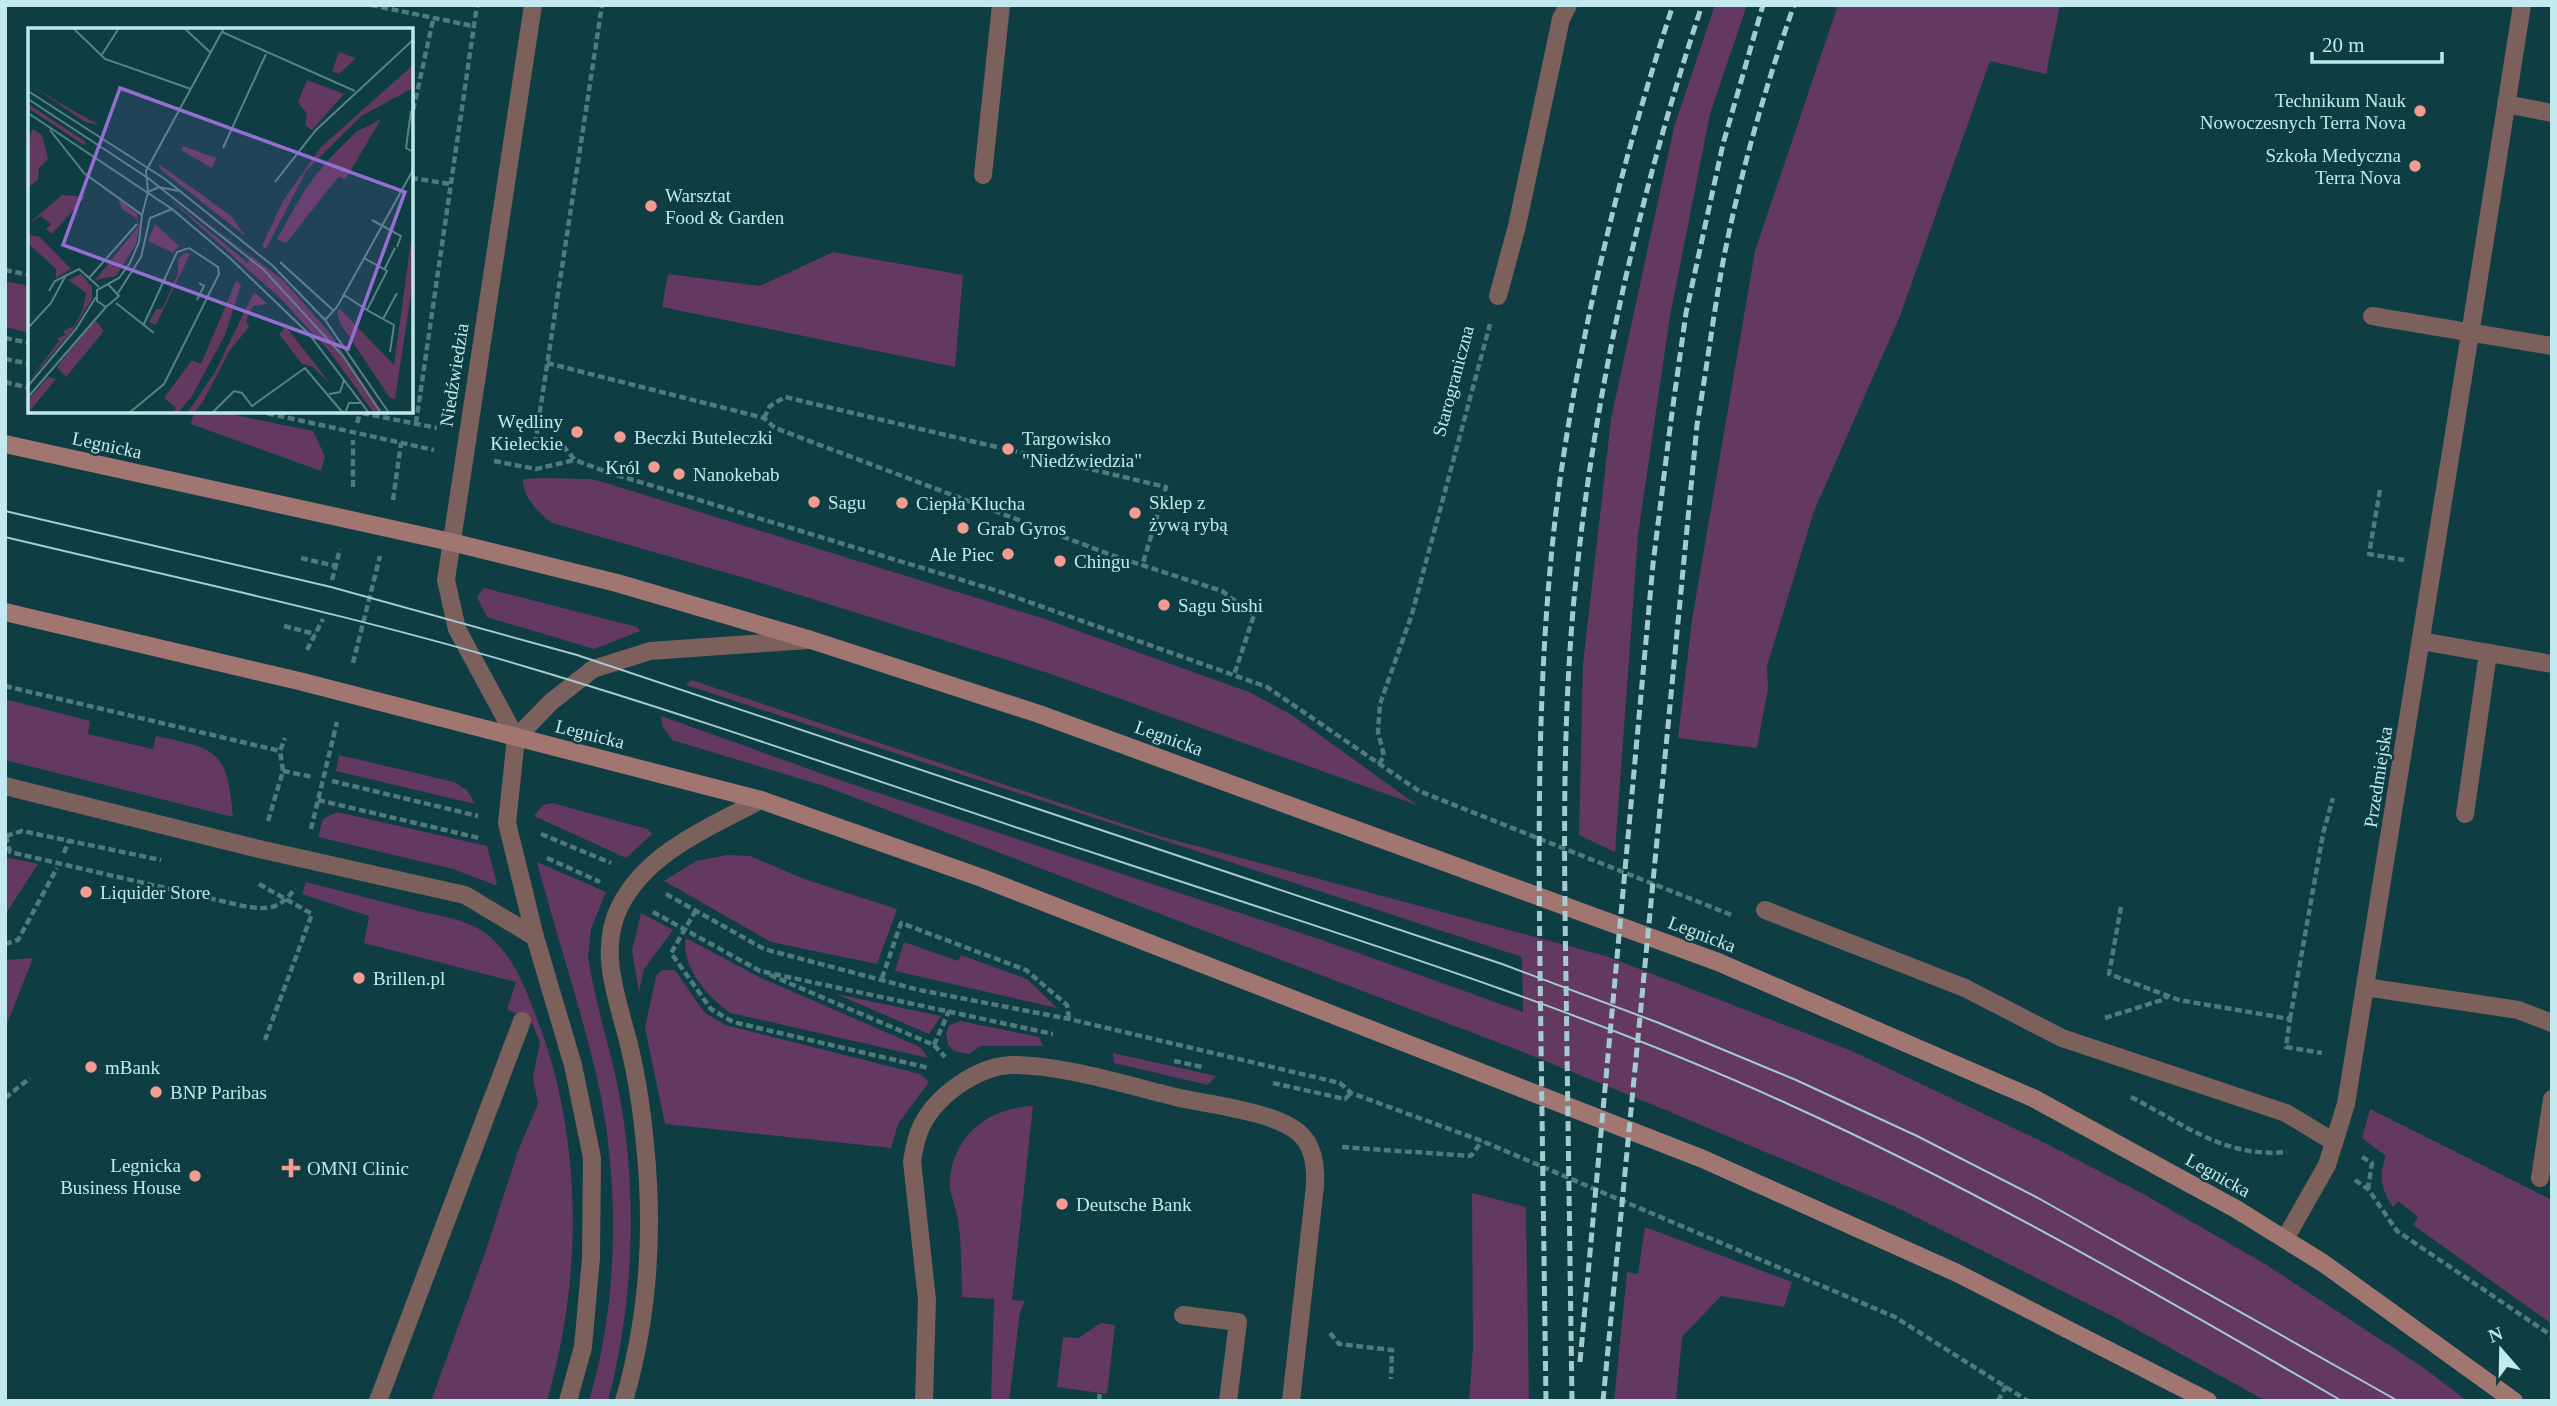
<svg xmlns="http://www.w3.org/2000/svg" width="2557" height="1406" font-family="'Times New Roman',serif">
<rect width="100%" height="100%" fill="#0e3d43"/>
<g fill="#633862">
<path d="M1715,5H1747L1710,114L1670,316L1638,535L1615,852L1579,835L1583,664L1611,419L1674,127Z"/>
<path d="M1838,5H2060L2046,74L1990,61L1900,316L1814,511L1767,666L1768,688L1757,748L1678,738L1692,620L1755,251Z"/>
<path d="M833,252L963,275L955,367L662,307L668,274L760,286Z"/>
<path d="M5,281L30,286V333L5,327Z"/>
<path d="M194,411H215L313,431L325,456L321,471L191,424Z"/>
<path d="M542,478L591,479L603,482L1045,619L1249,692L1292,715L1417,805L1048,673L755,581L552,523C539,513 522,497 523,479Z"/>
<path d="M484,588L637,627L640,631L594,649L487,617L477,597Z"/>
<path d="M691,680L1156,835L1606,956L1852,1051L2047,1144L2147,1196L2265,1264L2424,1368L2467,1401H2266L2112,1316L1894,1206L1651,1104L1523,1052L824,786L672,740L663,727L661,716L851,784L1322,940L1523,1012L1522,957L686,685Z"/>
<path d="M5,699L90,721L88,734L153,749L156,736C218,749 227,750 233,817L5,760Z"/>
<path d="M339,755L454,782L467,790L475,804L336,771Z"/>
<path d="M552,803L647,829L652,834L626,858L534,816L543,805Z"/>
<path d="M337,812L487,846L497,883L495,885L453,869L318,837L323,819Z"/>
<path d="M727,855L750,856L804,879L897,909L877,964L771,942L664,881L696,861Z"/>
<path d="M5,857L38,864L5,915Z"/>
<path d="M537,862L606,892L591,929L588,957C595,1003 610,1047 619,1093C638,1193 634,1302 608,1401H589C619,1303 620,1177 597,1078C580,1005 556,934 537,862Z"/>
<path d="M306,882C343,892 381,901 419,911C440,916 465,919 484,932C512,953 524,984 536,1016C583,1136 583,1277 547,1401H431L486,1250L518,1151L538,1104L533,1077L540,1042L531,1021L507,1009L516,982L364,943L369,916L302,894Z"/>
<path d="M641,913L673,930L644,969L639,992L632,951Z"/>
<path d="M686,938L759,977L920,1047L928,1058L731,1013C709,999 680,966 686,938Z"/>
<path d="M904,942L958,961L961,955L1027,979L1057,1008L895,971Z"/>
<path d="M33,958L5,1029V960Z"/>
<path d="M662,970H675L704,1012L725,1025L920,1074L929,1082L898,1124L891,1148L665,1124L645,1028L656,976Z"/>
<path d="M836,994L941,1016L929,1034Z"/>
<path d="M960,1021L1039,1037L1043,1046H981L969,1054L954,1051L948,1045L946,1033L950,1025Z"/>
<path d="M1113,1053L1216,1076L1208,1085L1114,1063Z"/>
<path d="M1033,1106L1012,1300L1025,1301L1020,1312L1009,1401H991L994,1299L962,1297C961,1272 962,1245 958,1220C956,1207 950,1196 950,1183C951,1136 990,1107 1033,1106Z"/>
<path d="M2370,1109L2552,1200V1324L2413,1225L2418,1217L2398,1201L2393,1207C2381,1189 2378,1176 2386,1156L2362,1138Z"/>
<path d="M1472,1193L1526,1207L1529,1401H1469L1473,1347Z"/>
<path d="M1645,1227L1792,1282L1784,1307L1721,1296L1682,1337L1676,1401H1614L1627,1272L1638,1274Z"/>
<path d="M1101,1323L1115,1325L1107,1394L1057,1387L1063,1337L1078,1338Z"/>
</g>
<g fill="none" stroke-linecap="round" stroke-linejoin="round">
<g stroke="#4e7a80" stroke-width="4.5" stroke-dasharray="7 3.5" stroke-linecap="butt">
<path d="M371,5L473,26"/>
<path d="M411,120L433,20"/>
<path d="M411,178L451,184"/>
<path d="M5,270L30,275"/>
<path d="M5,338L30,343"/>
<path d="M5,359L30,364"/>
<path d="M547,363L764,418L775,428L1114,556L1222,591L1254,615L1234,675"/>
<path d="M5,382L30,388"/>
<path d="M153,411H161"/>
<path d="M257,411L434,450"/>
<path d="M352,411L437,428"/>
<path d="M764,418L770,406L785,397L1166,487L1142,566"/>
<path d="M357,423L360,413"/>
<path d="M416,423L477,5"/>
<path d="M521,443L563,446L575,460L607,472L998,591L1267,687L1419,791L1734,916"/>
<path d="M535,444L602,5"/>
<path d="M494,461L536,469L575,460"/>
<path d="M353,487V440"/>
<path d="M2380,490L2369,554L2404,560"/>
<path d="M393,500L401,443"/>
<path d="M301,558L335,566"/>
<path d="M332,580L340,549"/>
<path d="M284,626L315,634"/>
<path d="M307,650L323,619"/>
<path d="M353,663L380,556"/>
<path d="M5,686L280,751"/>
<path d="M1379,764L1384,756L1378,732L1380,704L1412,614L1490,324"/>
<path d="M283,771L313,777"/>
<path d="M332,781L478,816"/>
<path d="M318,800L479,838"/>
<path d="M268,821L283,771L280,751L285,738"/>
<path d="M311,829L337,722"/>
<path d="M541,834L611,863"/>
<path d="M6,836L10,852L243,906C268,910 280,910 295,888"/>
<path d="M6,836L22,831L161,860"/>
<path d="M64,853L69,840"/>
<path d="M547,858L600,882"/>
<path d="M259,884L312,914L265,1040"/>
<path d="M666,894L764,949L919,990L1069,1019L1340,1083L1351,1093L1482,1141L1895,1317L2028,1401"/>
<path d="M2121,907L2109,974L2179,1000L2290,1019L2286,1047L2322,1053"/>
<path d="M696,910L671,953L711,1009L733,1022L929,1068"/>
<path d="M653,912L760,971L1053,1034"/>
<path d="M5,944L18,940L57,868"/>
<path d="M770,975L934,1045L945,1057"/>
<path d="M882,978L901,923L1026,970L1067,1005L1069,1019"/>
<path d="M2105,1018L2165,999L2168,994"/>
<path d="M2290,1019L2323,834L2333,798"/>
<path d="M934,1045L949,1011"/>
<path d="M1174,1061L1203,1067"/>
<path d="M1273,1083L1345,1099L1351,1093"/>
<path d="M2131,1097C2184,1124 2224,1158 2287,1152"/>
<path d="M5,1098L30,1078"/>
<path d="M1342,1147L1471,1156L1482,1141"/>
<path d="M2362,1157L2372,1163L2368,1189"/>
<path d="M2355,1180L2368,1189L2397,1231L2552,1336"/>
<path d="M1330,1333L1339,1344L1392,1350L1391,1379"/>
<path d="M1099,1401L1100,1392"/>
<path d="M1998,1401L2006,1386"/>
</g>
<g stroke="#7c605c" stroke-width="18">
<path d="M2506,104L2552,113"/>
<path d="M983,175L1001,5"/>
<path d="M1498,296L1517,226L1561,19L1568,5"/>
<path d="M2474,309L2522,5"/>
<path d="M2372,316L2552,346"/>
<path d="M2421,641L2552,664"/>
<path d="M5,786L259,849L465,895L535,937L573,1065L592,1158L591,1258L583,1347L568,1401"/>
<path d="M2465,814L2488,653"/>
<path d="M535,937L507,823L516,738L551,702L593,669L650,651L808,640"/>
<path d="M2365,987L2518,1010L2552,1023"/>
<path d="M2540,1178L2552,1099"/>
<path d="M1183,1315L1238,1322L1228,1401"/>
<path d="M378,1401L522,1021"/>
<path d="M624,1401C649,1316 654,1232 645,1144C642,1112 637,1077 629,1045C618,999 597,952 620,906C647,852 710,827 761,800"/>
<path d="M924,1401L927,1300L912,1161C914,1149 916,1136 922,1125C937,1095 978,1066 1012,1065C1065,1065 1129,1086 1180,1098C1212,1105 1274,1112 1298,1132C1314,1145 1316,1166 1315,1186L1291,1401"/>
</g>
<g stroke="#7c605c" stroke-width="18">
<path d="M516,738L457,629L446,580L533,5"/>
<path d="M1765,910L1965,988L2062,1038L2286,1113L2334,1142"/>
<path d="M2285,1239L2327,1165L2346,1104L2474,309"/>
</g>
<g stroke="#a27670" stroke-width="18">
<path d="M5,444L451,542L617,583L811,640L1039,714L1718,962L2033,1098L2236,1209L2323,1263L2514,1401"/>
<path d="M5,612L299,681L761,800L982,878L1703,1159L1957,1273L2208,1401"/>
</g>
<g stroke="#a3cbd1" stroke-width="2">
<path d="M5,511L331,587L577,655L1502,964L1659,1023L1796,1080L1917,1136L2038,1198L2398,1401"/>
<path d="M5,537C180,579 357,616 530,668C722,725 912,794 1103,856C1333,932 1567,1003 1788,1104C1978,1190 2161,1296 2342,1401"/>
</g>
<g stroke="#a3cbd1" stroke-width="5" stroke-dasharray="10 5" stroke-linecap="butt">
<path d="M1580,1362L1653,564L1671,420L1686,313L1723,144L1763,5"/>
<path d="M1546,1401C1544,1257 1542,1113 1540,968C1538,805 1538,643 1560,480C1583,318 1622,160 1673,5"/>
<path d="M1572,1401C1570,1261 1568,1122 1566,982C1564,848 1562,713 1576,579C1596,383 1640,192 1702,5"/>
<path d="M1603,1401L1697,425C1706,372 1713,319 1722,267C1739,178 1764,91 1794,5"/>
</g>
</g>
<g fill="#f59c91" stroke="#0e3d43" stroke-width="2.5">
<circle cx="2420" cy="111" r="7"/>
<circle cx="2415" cy="166" r="7"/>
<circle cx="651" cy="206" r="7"/>
<circle cx="577" cy="432" r="7"/>
<circle cx="620" cy="437" r="7"/>
<circle cx="1008" cy="449" r="7"/>
<circle cx="654" cy="467" r="7"/>
<circle cx="679" cy="474" r="7"/>
<circle cx="814" cy="502" r="7"/>
<circle cx="902" cy="503" r="7"/>
<circle cx="1135" cy="513" r="7"/>
<circle cx="963" cy="528" r="7"/>
<circle cx="1008" cy="554" r="7"/>
<circle cx="1060" cy="561" r="7"/>
<circle cx="1164" cy="605" r="7"/>
<circle cx="86" cy="892" r="7"/>
<circle cx="359" cy="978" r="7"/>
<circle cx="91" cy="1067" r="7"/>
<circle cx="156" cy="1092" r="7"/>
<path d="M287.5 1157.5h7v7h7v7h-7v7h-7v-7h-7v-7h7z"/>
<circle cx="195" cy="1176" r="7"/>
<circle cx="1062" cy="1204" r="7"/>
</g>
<g text-anchor="middle" dominant-baseline="central" stroke-width="5" stroke-linejoin="round" paint-order="stroke">
<g font-size="19" fill="#c2e9ef" stroke="#0e3d43" text-anchor="start">
<text x="2406" y="100" text-anchor="end">Technikum Nauk<tspan x="2406" dy="22">Nowoczesnych Terra Nova</tspan></text>
<text x="2401" y="155" text-anchor="end">Szkoła Medyczna<tspan x="2401" dy="22">Terra Nova</tspan></text>
<text x="665" y="195">Warsztat<tspan x="665" dy="22">Food &amp; Garden</tspan></text>
<text x="563" y="421" text-anchor="end">Wędliny<tspan x="563" dy="22">Kieleckie</tspan></text>
<text x="634" y="437">Beczki Buteleczki</text>
<text x="1022" y="438">Targowisko<tspan x="1022" dy="22">"Niedźwiedzia"</tspan></text>
<text x="640" y="467" text-anchor="end">Król</text>
<text x="693" y="474">Nanokebab</text>
<text x="828" y="502">Sagu</text>
<text x="1149" y="502">Sklep z<tspan x="1149" dy="22">żywą rybą</tspan></text>
<text x="916" y="503">Ciepła Klucha</text>
<text x="977" y="528">Grab Gyros</text>
<text x="994" y="554" text-anchor="end">Ale Piec</text>
<text x="1074" y="561">Chingu</text>
<text x="1178" y="605">Sagu Sushi</text>
<text x="100" y="892">Liquider Store</text>
<text x="373" y="978">Brillen.pl</text>
<text x="105" y="1067">mBank</text>
<text x="170" y="1092">BNP Paribas</text>
<text x="181" y="1165" text-anchor="end">Legnicka<tspan x="181" dy="22">Business House</tspan></text>
<text x="307" y="1168">OMNI Clinic</text>
<text x="1076" y="1204">Deutsche Bank</text>
</g>
<g font-size="19" fill="#c2e9ef" stroke="#0e3d43">
<text transform="translate(454 375) rotate(-81)">Niedźwiedzia</text>
<text transform="translate(1453 381) rotate(-75)">Starograniczna</text>
<text transform="translate(107 445) rotate(12)">Legnicka</text>
<text transform="translate(590 734) rotate(14)">Legnicka</text>
<text transform="translate(1169 738) rotate(20)">Legnicka</text>
<text transform="translate(2378 777) rotate(-81)">Przedmiejska</text>
<text transform="translate(1702 934) rotate(21)">Legnicka</text>
<text transform="translate(2218 1175) rotate(29)">Legnicka</text>
</g>
</g>
<g transform="translate(28 28)">
<rect width="385" height="385" fill="#0e3d43"/>
<path d="M311,24L328,30L311,46L304,43ZM385,37V60L333,88L278,143L238,221L234,218L255,173L293,119ZM279,52L316,66L284,102L277,97L279,86L270,74ZM0,55L30,74L71,97L57,94ZM0,76L58,114L56,117L0,80ZM353,91L317,152L311,148L258,215L249,211L278,160L301,131L328,104ZM5,101L14,107L20,131L11,140L10,152L0,159V110ZM155,118L188,130L184,140L153,122ZM131,136L203,188L217,208L132,141ZM141,165L256,253L301,304L355,385H346L301,323L254,272L137,167L220,235L223,229ZM34,167L57,169L24,206L18,201L23,196L13,188L0,196ZM90,171L109,186L111,199L108,216L88,248L67,252L110,199L109,191L94,181ZM127,196L151,218L145,225L120,213ZM385,199V253L367,371L362,370L312,295L309,284L312,281L366,337ZM1,207L12,209L43,241L28,250V241L0,215ZM157,225L162,226L128,297L121,294L128,281H134L150,246V231ZM53,246L64,259V271L44,303L0,354L31,313L29,310L38,307L35,303L46,298L55,281L58,265L40,252ZM208,253L213,257L197,307L164,368L150,385H144L148,380L136,370L164,332L173,336ZM226,264L240,276L225,278L218,293L221,299L202,322L174,375L166,385H159L187,344ZM67,292L76,303L38,349L29,339ZM258,299L288,337L302,356L285,339L274,336L251,306ZM20,349L28,351L0,385V372Z" fill="#633862"/>
<path fill="none" stroke="#568288" stroke-width="2" d="M45,0L77,31L163,61M156,0L183,25M194,4L327,63M73,28L91,0M0,63L137,151L245,238L297,292L361,385M0,71L120,150L236,242L315,328L353,385M383,83L378,120L385,124M0,85L144,181L203,231L281,306L341,385M22,102L56,145L114,187L111,214L102,235L91,250L69,262V273L78,279L91,268L80,256M195,120L238,26M247,154L288,102L385,12M120,164L118,143L196,0M120,164L131,159L150,163M114,187L120,164M344,192L373,208L369,219M336,230L359,243L339,282L366,297L362,324M252,234L306,283M356,242L367,220M61,250L109,196M21,263L27,253L51,241L71,259M90,265L113,229L122,190L144,181M316,267L339,282M169,272L176,258L171,255M88,275L126,305M355,291L369,265M297,292L309,279L385,142M0,300L23,275L38,247M0,358L48,301L68,269M301,366L312,364L316,352M0,369L78,279M101,385L136,356L191,246L190,239L161,220L149,224L115,298M184,385L206,363L214,365L224,378L277,340L315,385M317,385L321,375H334"/>
<path fill="#946ed0" fill-opacity="0.15" stroke="#946ed0" stroke-width="3.5" d="M92,60L377,164L320,321L35,217Z"/>
<rect width="385" height="385" fill="none" stroke="#c2e9ef" stroke-width="3.5"/>
</g>
<rect width="2557" height="1406" fill="none" stroke="#c2e9ef" stroke-width="14"/>
<g transform="translate(2501 1350) rotate(340)" stroke="#0e3d43" stroke-width="5" paint-order="stroke">
<path d="M0-5L12 26L0 18L-12 26Z" fill="#c2e9ef"/>
<text y="-10" font-size="19" font-weight="bold" text-anchor="middle" fill="#c2e9ef">N</text>
</g>
<path d="M2312 52v10h130v-10" fill="none" stroke="#c2e9ef" stroke-width="3.5"/>
<text x="2322" y="52" font-size="21" fill="#c2e9ef" stroke="#0e3d43" stroke-width="5" paint-order="stroke">20 m</text>
</svg>
